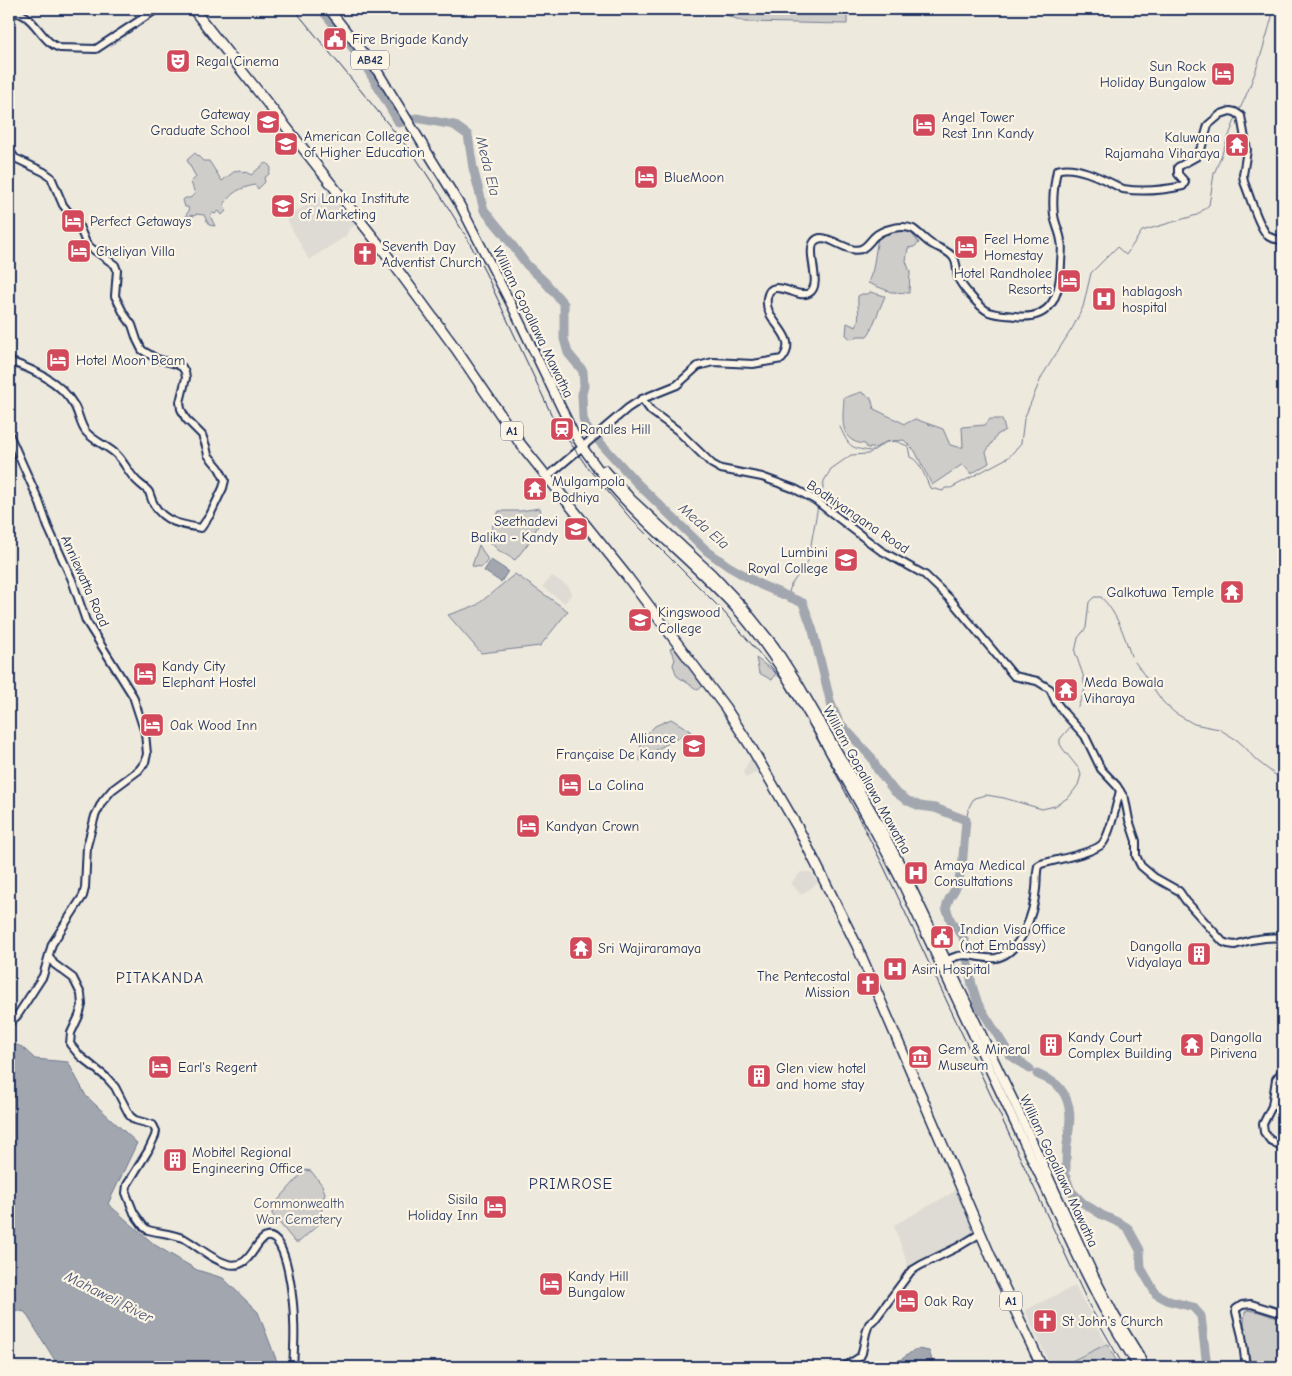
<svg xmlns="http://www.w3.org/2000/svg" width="1292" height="1376" font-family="'Comic Neue',sans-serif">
<rect width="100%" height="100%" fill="#eee9dd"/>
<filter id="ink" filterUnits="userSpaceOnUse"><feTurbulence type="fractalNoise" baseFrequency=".02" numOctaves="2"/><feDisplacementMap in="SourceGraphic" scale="10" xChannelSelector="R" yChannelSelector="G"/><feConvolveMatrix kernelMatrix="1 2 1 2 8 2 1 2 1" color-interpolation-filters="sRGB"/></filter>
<g filter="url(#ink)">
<g fill="#dedbd4">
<path d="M330,190L360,222L349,229L346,236L309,260L286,218Z"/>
<path d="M552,576L568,586L572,593L565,603L542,587Z"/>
<path d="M750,759L756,763L759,771L746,778L743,772Z"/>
<path d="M801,872H811L818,883L801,895L791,883Z"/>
<path d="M959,1189L977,1233L956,1244L919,1262L909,1269L894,1225Z"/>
<path d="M1075,1286L1107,1344L1059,1367H1051L1025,1310Z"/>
</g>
<g fill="#cfcdca" stroke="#757e94">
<path d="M722,9H847V24L745,22L723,14Z"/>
<path d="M195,153L203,161H209L222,181L235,171L240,170L243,173L246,172L251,175L265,163L268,164L271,168L269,174L264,178L265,182L258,189L255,185C240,188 231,192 224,205L226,211L222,215L219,211L215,214L213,213L210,216L215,226L209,225L204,215L196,214L195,216L190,215L187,217L186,216L187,213L189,211L188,207H185L183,200L185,198H190L195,194L191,182L196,177L187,160Z"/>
<path d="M898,229H908L919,243L914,247L908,248L906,261L910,272L909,293L891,292L868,283L873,269L878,237Z"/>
<path d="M870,292L885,296L870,332L867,336H858L851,339L846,335L847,323L856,327C861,318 857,307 858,296L862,294H868Z"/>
<path d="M861,392L871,398L874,409L905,424L915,419L943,429L950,445L958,447H963L962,427L985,425L990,419H1002L1005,430L997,435L986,452L989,463L971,474L963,464L932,485L915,451L904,440L886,442L875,448H867L865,444C838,442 843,418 844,398Z"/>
<path d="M540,508L542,519L527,545L515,560L498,550L487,539L499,511H520Z"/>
<path d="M479,545L488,560L482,567L472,566Z"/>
<path d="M515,574L568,611L540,646L481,653L448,615L477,605Z"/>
<path d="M675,646L703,686L698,690L677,676L673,665L675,659L670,649Z"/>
<path d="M756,658L776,673L772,680L759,673Z"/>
<path d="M671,719L691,731L656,750L640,761L641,740L655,726Z"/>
<path d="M305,1170L311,1171L322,1185L325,1193L319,1224L299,1242H295L272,1214V1207Z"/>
<path d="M1248,1310L1259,1312L1283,1320V1367H1251L1244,1322L1245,1312Z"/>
<path d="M1107,1344L1120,1367H1059Z"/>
</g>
<g fill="#a2a7af" stroke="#6c778f">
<path d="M491,560L508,571L501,582L484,571Z"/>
<path d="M9,1042L22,1047L35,1059L68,1062L86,1096L137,1143L108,1204L155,1245L197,1270L223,1278L258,1312L279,1367H59L25,1312L9,1309Z"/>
<path d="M918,1349L929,1351L934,1366L937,1367H887L889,1364L902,1359L914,1350Z"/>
</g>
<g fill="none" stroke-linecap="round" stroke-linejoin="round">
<g stroke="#6c778f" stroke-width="1">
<path d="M1239,111C1254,80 1264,47 1273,13L1271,9"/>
<path d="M840,427C849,446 849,448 870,451"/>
<path d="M821,500L824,481L831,469L851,455L868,454L886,442L895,441L908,446L910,457C921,461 925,478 930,488L943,491L945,488H951L1009,457L1021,443L1024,419L1042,376L1073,327L1083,307L1091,273L1117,247L1126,255L1142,231L1197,215L1209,205L1214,174L1237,115"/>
<path d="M788,596L791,585L808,561L818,506"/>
<path d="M1135,662L1163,702L1175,713L1194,724L1219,729L1237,740L1245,747L1255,759L1283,781"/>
<path d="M1078,707L1085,689L1083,675L1075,652L1078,638L1086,628L1089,602L1094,597H1101C1117,613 1124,634 1131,656"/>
<path d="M966,820L969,807L974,798L986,795L1004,798L1042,809L1055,806L1069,797L1078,785L1081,775L1079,769L1063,749L1060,744V739L1072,725"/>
</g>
<g stroke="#a2a7af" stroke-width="9">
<path d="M321,9L352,47L368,70L399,123L416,118L454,125L468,135L473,168L484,210L504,234L527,265L545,282L564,304V339L568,353L583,371L584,386L582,394L583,418L586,427L636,482L707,551L728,566L761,585L803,603L813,631L831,704L839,722L872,758L877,769L895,792L908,801L920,806L935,808L966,820L962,868L957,886L949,899L946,908L951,921L962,935L967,947V958L972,985L978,1004L1010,1055L1030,1069"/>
<path d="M1037,1074C1044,1078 1055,1081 1060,1088C1074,1105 1070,1125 1067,1145C1066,1153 1066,1161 1066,1169"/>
<path d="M1066,1177L1071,1191L1083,1203L1102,1215L1120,1223L1128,1228L1140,1250L1141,1268L1156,1294L1169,1301L1193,1307L1201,1316L1207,1367"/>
</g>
<defs>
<g id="secondary">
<path d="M9,13C33,8 39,42 60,48L96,49L157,9"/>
<path d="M9,150L15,158L44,172L51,177L63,205L78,224L87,245L115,265L117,270L115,296L124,314L132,325L137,340L142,350L157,359L176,364L182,367L185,372L186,378L180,402L181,409L186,419L202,435L206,446L208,455L219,468L225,480L223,488L210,515L201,528C184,525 165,523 155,506C152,502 151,497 149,492C145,487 139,484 135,479C128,472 124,462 117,455C108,446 95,442 86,432C80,425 79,413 74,405C60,381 34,370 9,361"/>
<path d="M642,399L651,411L677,430L712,464L721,469L762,477L795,489L815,500L880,550L925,575L951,600L1014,676L1037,681L1050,689L1056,702L1065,714L1085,736L1101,769L1117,786L1125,799L1129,820L1136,841V856L1141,866L1154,877L1179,891L1186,901L1223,942L1228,944L1235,945L1251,940L1265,938L1283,937"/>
<path d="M9,434L39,501L48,527L72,580L86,621L133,696L145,733L147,754L145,762L139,770L112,790L102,802L95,816L87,846L85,888L83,896L52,944L43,976L17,1016L9,1023"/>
<path d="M547,477L628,408L642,399L677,385L698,366L713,362L753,364L782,359C801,335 763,323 767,298C771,275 797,300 809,293C823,285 806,254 814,242C824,228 849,257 863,248C868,245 870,241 874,237C882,229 903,224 913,229C919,233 924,239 930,243C937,248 948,250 953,257C958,263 956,271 958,278C962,287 980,308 989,312C996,315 1007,315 1015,316C1052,321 1060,295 1061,263C1061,256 1063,248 1061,241C1060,232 1055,224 1054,215C1052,200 1054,185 1057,170C1075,163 1107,181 1123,189C1141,192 1164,190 1183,186L1185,182L1178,174V167L1196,157L1202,146L1208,125L1221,114L1230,111L1235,112L1241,116L1247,150L1243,175L1244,182C1250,196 1258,226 1268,236C1273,240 1278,239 1283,240"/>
<path d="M49,956L54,964L73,978L81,994L82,1005L79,1016L71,1033L70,1044L80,1056L107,1078L115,1087L130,1116L135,1120L153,1125L156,1131L155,1136L148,1151L127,1185L126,1193L134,1213L144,1227L148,1230C160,1233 174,1234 185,1239C199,1247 212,1260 228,1264C251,1270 254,1241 266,1237C288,1231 294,1307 294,1321C295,1337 294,1352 293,1367"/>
<path d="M944,962C948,960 953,957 958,956C971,953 984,960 996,958C1022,953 1034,911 1036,889C1037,881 1036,873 1038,866L1041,864C1054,860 1096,853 1103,843C1111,832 1116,805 1120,791"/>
<path d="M1283,1070L1276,1079L1272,1106L1263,1124L1264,1132L1270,1140L1283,1147"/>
<path d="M844,1367L860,1357L862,1353L866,1333L869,1324L876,1318L911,1271L921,1265L958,1247L981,1233"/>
<path d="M1246,1367L1242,1336L1236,1312V1309L1242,1305L1251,1304L1283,1314"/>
</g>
<g id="primary">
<path d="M329,9L378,72L460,205L513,308L574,434C588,456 604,478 622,497C660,538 704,572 741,614C774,653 799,697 824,741C850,787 877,833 901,881L1084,1270L1103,1308L1138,1367"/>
<path d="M605,470L631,499L712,574L742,606L774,646L799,685L879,824L902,868L1015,1104L1094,1276L1115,1316L1139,1355L1144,1367"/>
</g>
<path id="highway" d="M193,9L381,247L456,349L519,442L626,575L725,707L751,747L798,828L857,946L1000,1278L1042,1367"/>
</defs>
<use href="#secondary" stroke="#1b2f5e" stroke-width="10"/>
<use href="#primary" stroke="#1b2f5e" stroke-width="11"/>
<use href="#highway" stroke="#1b2f5e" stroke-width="12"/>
<use href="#secondary" stroke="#fcf5e5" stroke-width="6"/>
<use href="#primary" stroke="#fcf5e5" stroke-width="8"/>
<use href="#highway" stroke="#fcf5e5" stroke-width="9"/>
<path stroke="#1b2f5e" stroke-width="1" d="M294,9L416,158L441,196L467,238L485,272L553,418L587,467L631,519L723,611L783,681L817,737L883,865L1090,1307L1124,1367"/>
</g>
</g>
<defs>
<symbol id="civic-square" viewBox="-11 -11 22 22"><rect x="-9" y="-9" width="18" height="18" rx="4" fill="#d1495b" stroke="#fcf5e5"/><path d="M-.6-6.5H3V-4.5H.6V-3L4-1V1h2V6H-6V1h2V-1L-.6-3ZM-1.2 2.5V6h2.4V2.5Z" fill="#fff"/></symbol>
<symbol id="theatre-square" viewBox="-11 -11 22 22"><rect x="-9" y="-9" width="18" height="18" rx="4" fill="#d1495b" stroke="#fcf5e5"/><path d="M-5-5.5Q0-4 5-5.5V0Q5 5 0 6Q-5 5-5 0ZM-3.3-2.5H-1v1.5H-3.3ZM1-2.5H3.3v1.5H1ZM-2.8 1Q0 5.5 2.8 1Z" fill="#fff"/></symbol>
<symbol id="hotel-square" viewBox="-11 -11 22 22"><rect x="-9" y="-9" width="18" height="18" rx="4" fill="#d1495b" stroke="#fcf5e5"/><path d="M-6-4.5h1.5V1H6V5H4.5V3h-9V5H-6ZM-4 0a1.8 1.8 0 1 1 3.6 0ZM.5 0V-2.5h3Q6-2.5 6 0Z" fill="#fff"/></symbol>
<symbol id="university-square" viewBox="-11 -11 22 22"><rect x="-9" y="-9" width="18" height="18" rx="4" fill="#d1495b" stroke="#fcf5e5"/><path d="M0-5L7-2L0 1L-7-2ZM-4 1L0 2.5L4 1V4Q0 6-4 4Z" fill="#fff"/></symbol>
<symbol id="temple-square" viewBox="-11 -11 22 22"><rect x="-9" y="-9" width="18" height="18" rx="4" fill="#d1495b" stroke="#fcf5e5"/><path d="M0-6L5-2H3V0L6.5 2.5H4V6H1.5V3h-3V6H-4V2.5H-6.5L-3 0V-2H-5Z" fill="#fff"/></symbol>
<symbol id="church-square" viewBox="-11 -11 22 22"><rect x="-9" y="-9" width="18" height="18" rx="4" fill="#d1495b" stroke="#fcf5e5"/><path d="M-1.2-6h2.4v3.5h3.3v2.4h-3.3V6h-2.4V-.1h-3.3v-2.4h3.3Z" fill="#fff"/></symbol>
<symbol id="hospital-square" viewBox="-11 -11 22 22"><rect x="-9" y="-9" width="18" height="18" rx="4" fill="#d1495b" stroke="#fcf5e5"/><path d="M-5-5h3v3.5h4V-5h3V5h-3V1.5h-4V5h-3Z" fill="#fff"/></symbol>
<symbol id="station-square" viewBox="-11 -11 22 22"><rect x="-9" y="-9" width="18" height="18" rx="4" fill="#d1495b" stroke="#fcf5e5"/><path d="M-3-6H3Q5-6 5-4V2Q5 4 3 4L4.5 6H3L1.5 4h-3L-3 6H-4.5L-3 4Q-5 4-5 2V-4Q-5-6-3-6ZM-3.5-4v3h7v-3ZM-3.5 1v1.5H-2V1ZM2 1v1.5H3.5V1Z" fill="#fff"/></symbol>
<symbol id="school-square" viewBox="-11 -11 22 22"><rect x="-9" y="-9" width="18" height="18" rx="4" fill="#d1495b" stroke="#fcf5e5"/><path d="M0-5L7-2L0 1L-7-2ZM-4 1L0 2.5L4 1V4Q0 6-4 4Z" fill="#fff"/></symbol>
<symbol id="building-square" viewBox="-11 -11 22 22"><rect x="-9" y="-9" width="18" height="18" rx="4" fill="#d1495b" stroke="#fcf5e5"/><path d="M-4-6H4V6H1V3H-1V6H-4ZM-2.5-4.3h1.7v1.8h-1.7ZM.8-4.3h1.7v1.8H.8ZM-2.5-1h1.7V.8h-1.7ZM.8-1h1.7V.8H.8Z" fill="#fff"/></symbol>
<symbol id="museum-square" viewBox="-11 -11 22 22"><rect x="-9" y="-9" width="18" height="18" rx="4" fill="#d1495b" stroke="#fcf5e5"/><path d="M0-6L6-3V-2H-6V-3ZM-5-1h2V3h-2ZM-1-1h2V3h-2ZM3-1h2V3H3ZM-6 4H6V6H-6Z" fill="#fff"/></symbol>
</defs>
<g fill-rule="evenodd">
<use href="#civic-square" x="321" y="25" width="28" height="28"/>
<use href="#theatre-square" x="164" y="47" width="28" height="28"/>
<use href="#hotel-square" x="1209" y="60" width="28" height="28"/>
<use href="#university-square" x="254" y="108" width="28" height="28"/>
<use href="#hotel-square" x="910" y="111" width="28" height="28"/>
<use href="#university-square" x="272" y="130" width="28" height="28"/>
<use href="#temple-square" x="1223" y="131" width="28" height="28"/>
<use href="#hotel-square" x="632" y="163" width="28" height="28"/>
<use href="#university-square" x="269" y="192" width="28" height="28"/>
<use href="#hotel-square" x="59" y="207" width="28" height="28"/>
<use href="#hotel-square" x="952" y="233" width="28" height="28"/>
<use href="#hotel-square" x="65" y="237" width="28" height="28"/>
<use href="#church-square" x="351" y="240" width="28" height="28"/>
<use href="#hotel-square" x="1055" y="267" width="28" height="28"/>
<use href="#hospital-square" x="1090" y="285" width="28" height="28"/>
<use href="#hotel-square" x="44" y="346" width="28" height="28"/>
<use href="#station-square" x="548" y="415" width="28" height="28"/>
<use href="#temple-square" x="521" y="475" width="28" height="28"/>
<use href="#school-square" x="562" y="515" width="28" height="28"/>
<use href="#school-square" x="832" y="546" width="28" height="28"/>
<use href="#temple-square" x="1218" y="578" width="28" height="28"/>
<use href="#school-square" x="626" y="606" width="28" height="28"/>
<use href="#hotel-square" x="131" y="660" width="28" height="28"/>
<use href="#temple-square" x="1052" y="676" width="28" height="28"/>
<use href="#hotel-square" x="138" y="711" width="28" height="28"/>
<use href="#school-square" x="680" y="732" width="28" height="28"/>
<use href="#hotel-square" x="556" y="771" width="28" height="28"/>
<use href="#hotel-square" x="514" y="812" width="28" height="28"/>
<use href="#hospital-square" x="902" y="859" width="28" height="28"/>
<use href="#civic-square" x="928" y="923" width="28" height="28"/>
<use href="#temple-square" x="567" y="934" width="28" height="28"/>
<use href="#building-square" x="1185" y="940" width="28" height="28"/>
<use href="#hospital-square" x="881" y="955" width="28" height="28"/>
<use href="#church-square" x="854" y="970" width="28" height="28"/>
<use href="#building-square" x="1037" y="1031" width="28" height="28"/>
<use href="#temple-square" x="1178" y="1031" width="28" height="28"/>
<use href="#museum-square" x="906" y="1043" width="28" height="28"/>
<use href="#hotel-square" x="146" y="1053" width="28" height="28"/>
<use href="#building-square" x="745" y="1062" width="28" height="28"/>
<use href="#building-square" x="161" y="1146" width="28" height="28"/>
<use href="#hotel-square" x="481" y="1193" width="28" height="28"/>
<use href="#hotel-square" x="537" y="1270" width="28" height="28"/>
<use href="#hotel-square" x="893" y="1287" width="28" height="28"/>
<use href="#church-square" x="1031" y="1307" width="28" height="28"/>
</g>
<g text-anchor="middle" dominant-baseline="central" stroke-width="4.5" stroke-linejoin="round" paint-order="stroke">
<g fill="#fcf5e5" stroke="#5e6a86" stroke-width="1">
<rect x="351" y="50.5" width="38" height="19" rx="4"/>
<rect x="501" y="421.5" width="22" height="19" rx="4"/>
<rect x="1000" y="1291.5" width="22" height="19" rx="4"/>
</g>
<g font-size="12" font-weight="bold" fill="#1b2f5e">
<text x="370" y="60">AB42</text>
<text x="512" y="431">A1</text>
<text x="1011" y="1301">A1</text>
</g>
<g font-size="14" fill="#1b2f5e" stroke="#fcf5e5" text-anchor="start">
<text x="352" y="39">Fire Brigade Kandy</text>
<text x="196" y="61">Regal Cinema</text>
<text x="1206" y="66" text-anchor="end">Sun Rock<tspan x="1206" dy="16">Holiday Bungalow</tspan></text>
<text x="250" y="114" text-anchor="end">Gateway<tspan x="250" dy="16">Graduate School</tspan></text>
<text x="942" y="117">Angel Tower<tspan x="942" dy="16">Rest Inn Kandy</tspan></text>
<text x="304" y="136">American College<tspan x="304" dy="16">of Higher Education</tspan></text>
<text x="1220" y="137" text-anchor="end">Kaluwana<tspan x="1220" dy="16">Rajamaha Viharaya</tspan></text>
<text x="664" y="177">BlueMoon</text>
<text x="300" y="198">Sri Lanka Institute<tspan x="300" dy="16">of Marketing</tspan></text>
<text x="90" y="221">Perfect Getaways</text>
<text x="984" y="239">Feel Home<tspan x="984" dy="16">Homestay</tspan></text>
<text x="382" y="246">Seventh Day<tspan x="382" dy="16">Adventist Church</tspan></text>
<text x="96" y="251">Cheliyan Villa</text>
<text x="1052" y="273" text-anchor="end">Hotel Randholee<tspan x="1052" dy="16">Resorts</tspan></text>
<text x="1122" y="291">hablagosh<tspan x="1122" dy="16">hospital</tspan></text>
<text x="76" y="360">Hotel Moon Beam</text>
<text x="580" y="429">Randles Hill</text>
<text x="552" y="481">Mulgampola<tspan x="552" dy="16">Bodhiya</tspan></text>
<text x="558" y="521" text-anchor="end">Seethadevi<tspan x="558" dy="16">Balika - Kandy</tspan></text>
<text x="828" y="552" text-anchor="end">Lumbini<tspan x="828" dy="16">Royal College</tspan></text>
<text x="1214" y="592" text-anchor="end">Galkotuwa Temple</text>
<text x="658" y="612">Kingswood<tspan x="658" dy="16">College</tspan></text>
<text x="162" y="666">Kandy City<tspan x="162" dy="16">Elephant Hostel</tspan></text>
<text x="1084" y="682">Meda Bowala<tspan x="1084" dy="16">Viharaya</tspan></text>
<text x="170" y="725">Oak Wood Inn</text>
<text x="676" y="738" text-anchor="end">Alliance<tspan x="676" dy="16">Française De Kandy</tspan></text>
<text x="588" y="785">La Colina</text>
<text x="546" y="826">Kandyan Crown</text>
<text x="934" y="865">Amaya Medical<tspan x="934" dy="16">Consultations</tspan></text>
<text x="960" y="929">Indian Visa Office<tspan x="960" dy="16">(not Embassy)</tspan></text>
<text x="1182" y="946" text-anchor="end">Dangolla<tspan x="1182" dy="16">Vidyalaya</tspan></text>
<text x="598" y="948">Sri Wajiraramaya</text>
<text x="912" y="969">Asiri Hospital</text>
<text x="850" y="976" text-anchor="end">The Pentecostal<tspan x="850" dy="16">Mission</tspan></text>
<text x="1068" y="1037">Kandy Court<tspan x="1068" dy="16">Complex Building</tspan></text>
<text x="1210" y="1037">Dangolla<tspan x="1210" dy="16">Pirivena</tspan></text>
<text x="938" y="1049">Gem &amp; Mineral<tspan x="938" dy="16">Museum</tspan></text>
<text x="178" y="1067">Earl's Regent</text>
<text x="776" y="1068">Glen view hotel<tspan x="776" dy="16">and home stay</tspan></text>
<text x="192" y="1152">Mobitel Regional<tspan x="192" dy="16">Engineering Office</tspan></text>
<text x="478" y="1199" text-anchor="end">Sisila<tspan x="478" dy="16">Holiday Inn</tspan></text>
<text x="568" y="1276">Kandy Hill<tspan x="568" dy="16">Bungalow</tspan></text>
<text x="924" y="1301">Oak Ray</text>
<text x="1062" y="1321">St John's Church</text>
</g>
<g font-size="14" fill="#1b2f5e" stroke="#fcf5e5">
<text transform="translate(533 322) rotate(64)">William Gopallawa Mawatha</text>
<text transform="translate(858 517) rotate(34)">Bodhiyangana Road</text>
<text transform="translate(85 581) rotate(66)">Anniewatta Road</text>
<text transform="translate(867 780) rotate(61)">William Gopallawa Mawatha</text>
<text transform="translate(1059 1171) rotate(65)">William Gopallawa Mawatha</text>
</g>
<g font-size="14" fill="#485679" stroke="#fcf5e5">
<text x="299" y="1203">Commonwealth<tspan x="299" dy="16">War Cemetery</tspan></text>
</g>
<g font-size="15" font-style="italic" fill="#445376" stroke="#fcf5e5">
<text transform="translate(488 166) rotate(76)">Meda Ela</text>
<text transform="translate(704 526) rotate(41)">Meda Ela</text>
<text transform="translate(109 1297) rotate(27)">Mahaweli River</text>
</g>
<g font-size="16" letter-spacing="1" fill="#1b2f5e" stroke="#fcf5e5">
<text x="160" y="978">PITAKANDA</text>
<text x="571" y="1184">PRIMROSE</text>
</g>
</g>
<rect width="1292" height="1376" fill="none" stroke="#fcf5e5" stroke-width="30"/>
<rect x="15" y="15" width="1262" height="1346" fill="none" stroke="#1b2f5e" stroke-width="2" filter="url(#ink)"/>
</svg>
